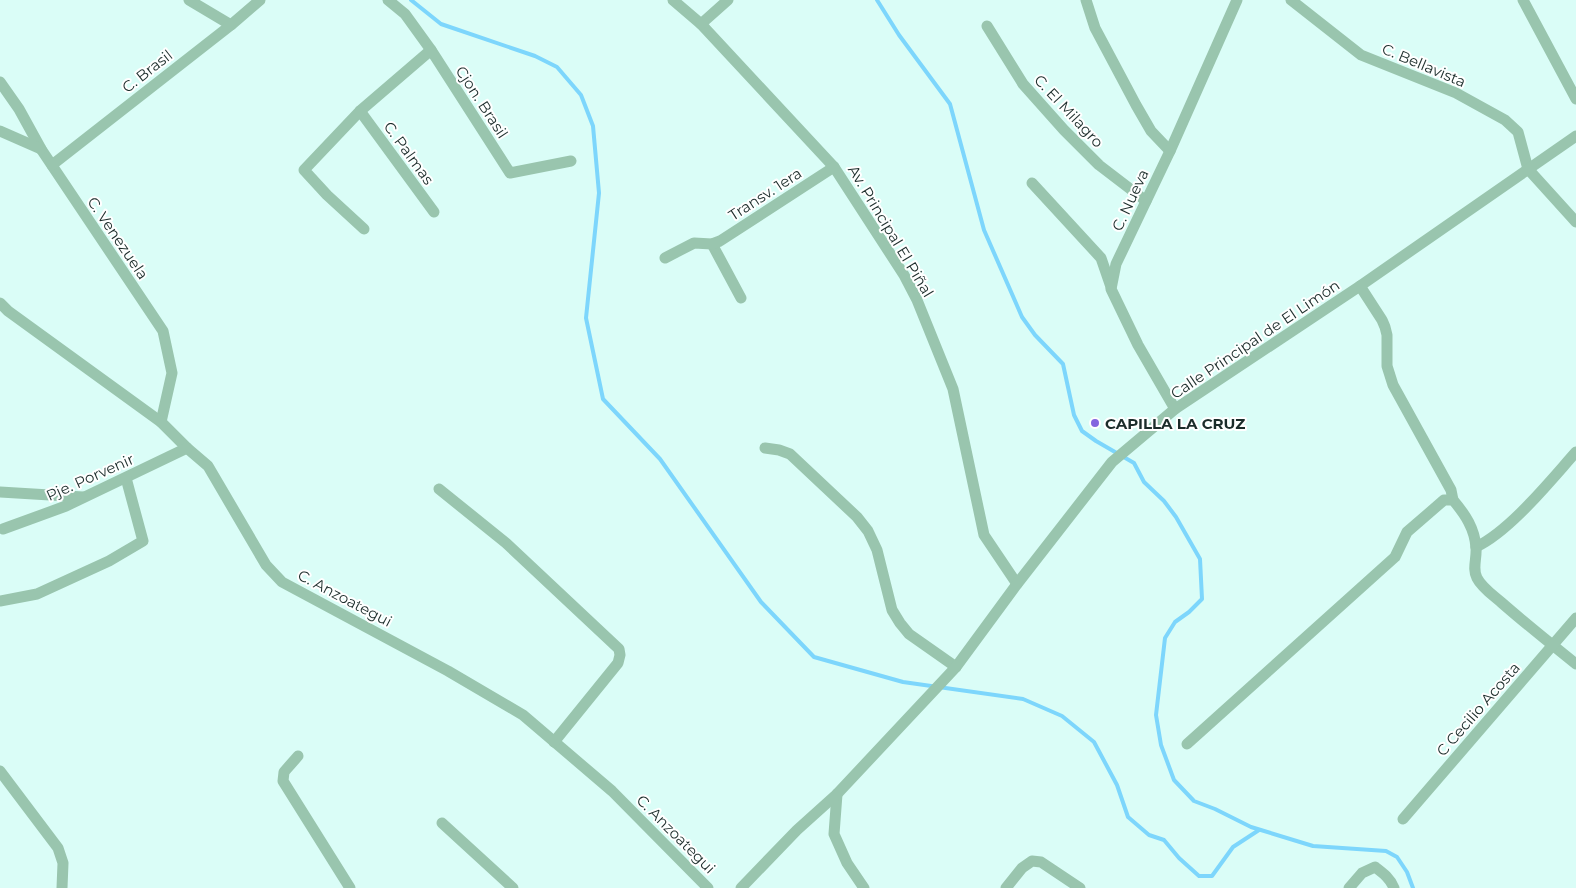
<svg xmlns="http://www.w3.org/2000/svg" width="1576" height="888" font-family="Montserrat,sans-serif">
<rect width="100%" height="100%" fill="#dafdf7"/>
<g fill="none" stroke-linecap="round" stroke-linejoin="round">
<g stroke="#7dd6fc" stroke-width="4">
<path d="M411,0L441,24L535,56L557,67L581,95L593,126L599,193L586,318L603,399L660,459L761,602L814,657L903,682L1023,699L1062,716L1094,742L1117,785L1128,817L1149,835L1164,840L1179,858L1199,876H1212L1233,847L1259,830"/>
<path d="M877,0L899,35L950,104L984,230L1022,317L1035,335L1063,364L1074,415L1082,431L1096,441L1134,463L1144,482L1164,501L1176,517L1200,559L1202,599L1189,612L1175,622L1165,638L1156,715L1161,745L1174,780L1194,801L1215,809L1251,827L1313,846L1386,851L1397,857L1407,872L1413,888"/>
</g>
<g stroke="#99c5ae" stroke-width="11">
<path d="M189,0L231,25"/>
<path d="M388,0L405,14L431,50L510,173L571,161"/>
<path d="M673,0L701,24L834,167L904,275L917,300L953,389L984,535L1017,584"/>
<path d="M1086,0L1095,28L1136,105L1151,131L1170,151"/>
<path d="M1291,0L1361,55L1456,93L1505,120L1518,132L1528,169L1576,222"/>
<path d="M1523,0L1576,99"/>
<path d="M701,24L728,0"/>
<path d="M987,26L1023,84L1064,130L1099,165L1146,201"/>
<path d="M0,82L19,109L41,149L163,331L172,373L161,422"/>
<path d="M360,111L434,212"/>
<path d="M0,131L41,149"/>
<path d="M52,165L231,25L260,0"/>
<path d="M1032,183L1101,258L1111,287"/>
<path d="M364,229L327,195L304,170L360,111L431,50"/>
<path d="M712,244L741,298"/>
<path d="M665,258L694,243L712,244L720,241L834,167"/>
<path d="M1360,286L1382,320L1385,327L1387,335V366L1393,385L1451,490L1453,500"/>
<path d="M0,303L8,311L161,422L187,448L208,466L266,565L282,582L448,671L523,715L612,791L708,888"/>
<path d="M1175,409L1138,345L1111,289L1116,264L1170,151L1237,0"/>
<path d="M765,448L779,450L790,454L857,517L868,531L877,550L892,610L900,623L909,634L956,667"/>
<path d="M439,489L506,543L619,649L620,655L618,663L554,742"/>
<path d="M0,492L83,497"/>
<path d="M3,529L66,506L187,448"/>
<path d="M1476,547C1510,531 1550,481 1576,452"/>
<path d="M0,601L37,594L109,561L143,541L126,478"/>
<path d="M1187,744L1395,557L1407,532L1444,500H1453C1465,514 1475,529 1476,548C1477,558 1472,569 1477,578C1482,588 1494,596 1502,603C1526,624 1551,644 1576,664"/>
<path d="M298,756L284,772L283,781L350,888"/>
<path d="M0,771L58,848L63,863L62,888"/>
<path d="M837,794L834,834L847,863L864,888"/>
<path d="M1403,819L1576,618"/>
<path d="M442,823L513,888"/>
<path d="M741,888L797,830L837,794L956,667L1017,584L1112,462L1175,409L1360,286L1576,136"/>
<path d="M1006,888L1022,868L1032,861L1041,862L1080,888"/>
<path d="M1349,888L1362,873L1375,867C1383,873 1390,878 1394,888"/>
</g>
</g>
<circle fill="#8464df" stroke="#fff" stroke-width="2" cx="1095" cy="423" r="5"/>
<g text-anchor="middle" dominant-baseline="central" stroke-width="4" stroke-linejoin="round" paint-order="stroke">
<g font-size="15" fill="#1b2c2a" stroke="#fff">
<text transform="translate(1424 65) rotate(23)">C. Bellavista</text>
<text transform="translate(147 71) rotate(-38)">C. Brasil</text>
<text transform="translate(482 102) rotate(57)">Cjon. Brasil</text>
<text transform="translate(1069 111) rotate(47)">C. El Milagro</text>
<text transform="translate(409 153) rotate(54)">C. Palmas</text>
<text transform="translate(765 194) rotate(-33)">Transv. 1era</text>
<text transform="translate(1130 200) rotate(-65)">C. Nueva</text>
<text transform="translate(891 231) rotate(59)">Av. Principal El Piñal</text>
<text transform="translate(118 238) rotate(56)">C. Venezuela</text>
<text transform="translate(1255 339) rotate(-34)">Calle Principal de El Limón</text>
<text transform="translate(90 477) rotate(-24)">Pje. Porvenir</text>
<text transform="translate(345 598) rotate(28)">C. Anzoategui</text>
<text transform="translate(1478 709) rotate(-49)">C Cecilio Acosta</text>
<text transform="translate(676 834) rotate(45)">C. Anzoategui</text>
</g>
<g font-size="15" font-weight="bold" fill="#1b2c2a" stroke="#fff" text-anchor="start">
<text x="1105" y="423">CAPILLA LA CRUZ</text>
</g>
</g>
</svg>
